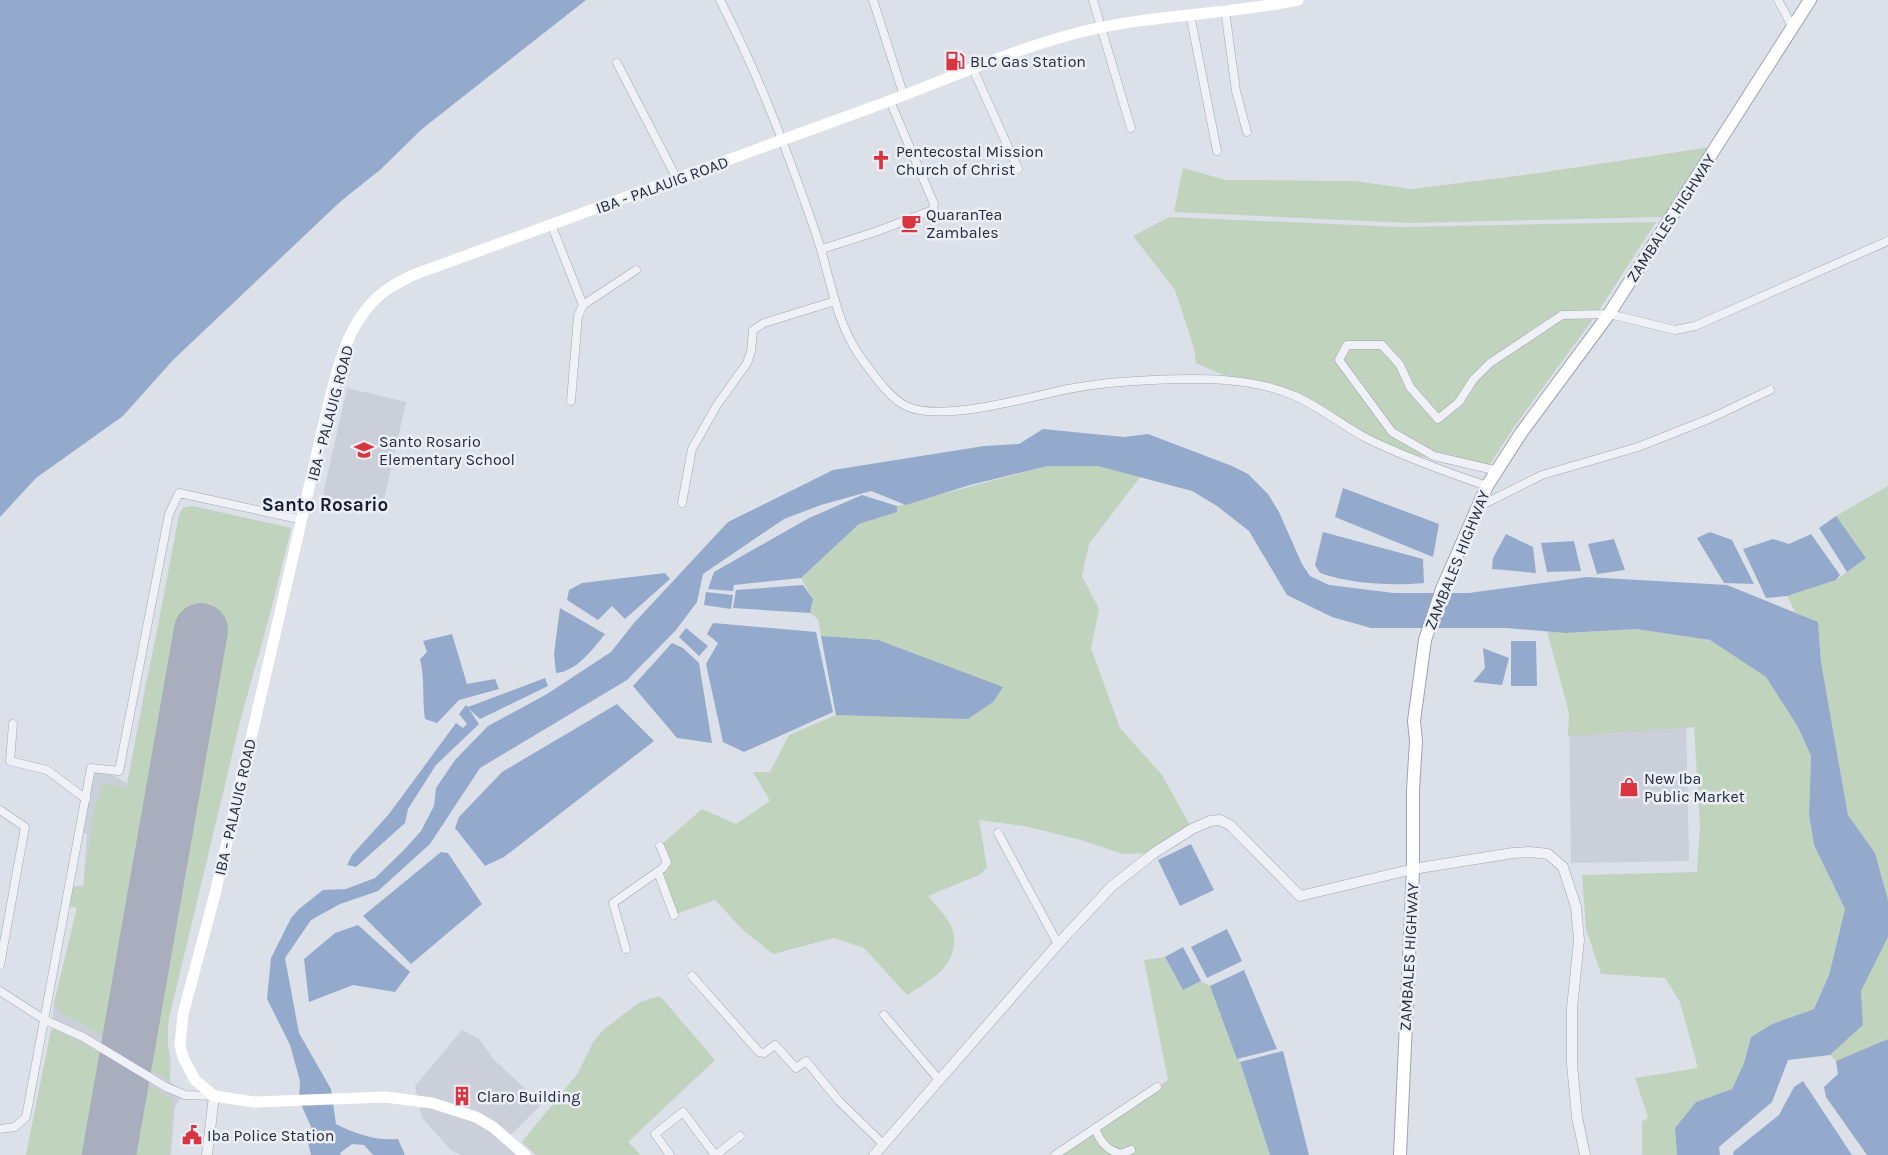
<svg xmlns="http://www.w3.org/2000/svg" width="1888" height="1155" font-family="Karla,sans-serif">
<rect width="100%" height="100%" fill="#dce0e8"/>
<g fill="#cacfda">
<path d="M347,388L406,402L381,513L322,499Z"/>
<path d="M192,506L291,528L271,610L241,717L169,1018L166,1038L171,1060L170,1082L175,1086L174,1095L180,1098L175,1107L171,1155H26L51,1035L54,1003L77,908L67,906L70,886H83L87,834L80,832L93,772L115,776L127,784L147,677L165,599L179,515L183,508Z"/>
<path d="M1686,712L1689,861L1571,863L1569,713Z"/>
<path d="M462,1030L479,1039L494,1060L542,1104L509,1137L530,1155H461L452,1151L422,1118L415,1086Z"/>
</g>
<g fill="#c0d3bd">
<path d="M1711,147L1665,217L1408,223L1174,212L1183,168L1226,180L1355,181L1411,189L1525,175Z"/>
<path d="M1169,217L1401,227L1656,222L1596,315L1514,427L1488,467L1405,454L1362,432L1292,392L1235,380L1196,363L1194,348L1175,290L1133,236Z"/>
<path d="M1048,466H1098L1141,476L1089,544L1082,576L1099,609L1091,648L1120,728L1162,775L1192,829L1154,853L1123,854L1081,840L1024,826L979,820L987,868L979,875L928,896C934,903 952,922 953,931C960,965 931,980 907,995L864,948L834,938L773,954L744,931L715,900L674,915L658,872L667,862L660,846L702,809L736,824L770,801L753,772H770L789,735L836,715L818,619L810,613L813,599L801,578L859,524L897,512V506Z"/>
<path d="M1888,486V900L1875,853L1848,815L1821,662L1818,623L1795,612L1787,596L1836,580L1866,558L1836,516Z"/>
<path d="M192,506L291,528L271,610L241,717L169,1018C166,1040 170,1059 170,1082L140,1062L216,633L187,628L114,1041L64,1015L54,1004L77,908L67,905L70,888H83L95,805L103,784L127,787L179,515L183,508Z"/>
<path d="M1636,629L1710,640L1766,677L1798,727L1811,756L1809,815L1814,845L1845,909L1829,975L1814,1009L1772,1024L1751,1037L1744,1063L1732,1089L1696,1102L1675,1128L1677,1155H1643L1642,1153V1122L1648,1117L1635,1078L1698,1068L1680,1002L1665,978L1601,974L1586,929L1582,875L1697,872L1700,826L1694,727L1568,736L1569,713L1547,631L1566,633Z"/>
<path d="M1888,937V1039L1836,1061L1830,1055L1863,1025L1861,991Z"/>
<path d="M1165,957L1183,990L1201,981L1210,986L1240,1062L1270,1155H1055L1168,1080L1144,960Z"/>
<path d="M660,996L715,1060L628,1142L641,1155H536L522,1142L578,1073L593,1042L603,1030L640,1002Z"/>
<path d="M56,1028L111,1060L94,1155H26L51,1030Z"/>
<path d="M133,1075L173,1100L169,1155H119Z"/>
</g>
<g fill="#94aacc">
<path d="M0,0H586L422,129L380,170L341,201L173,360L123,416L36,478L0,517Z"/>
<path d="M1043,429L1124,437L1148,434L1232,466L1248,474L1268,494L1279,512L1302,564L1310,576L1329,585L1394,593H1469L1586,577L1727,585L1818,622L1821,662L1848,815L1875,853L1888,900V937L1861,991L1863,1025L1830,1055L1788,1060L1772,1102L1719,1147L1720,1155H1677L1675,1128L1696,1102L1732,1089L1744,1063L1751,1037L1772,1024L1814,1009L1829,975L1845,909L1814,845L1809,815L1811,756L1798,727L1766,677L1710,640L1636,629L1566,633L1506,628H1371L1332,617L1287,595L1249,531L1217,506L1192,491L1098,466H1048L970,485L906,505L871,491L821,505L784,519L703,574L697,602L676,630L627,680L480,768L430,844L378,891L340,904L311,920L285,958L299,1033L331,1089L336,1124C356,1134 376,1141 398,1139L405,1155H373L364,1145L352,1144L340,1153L341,1155H311L307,1138L313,1131L299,1100L300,1081L290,1045L267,999L271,958L291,918L299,909L323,890L346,889L375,878L403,851L421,831L434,806L436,788L455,760L488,726L547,694L611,652L634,623L728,522L833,470L984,446L1019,444Z"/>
<path d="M1343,488L1439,524L1433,557L1335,517Z"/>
<path d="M862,495L897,506V512L859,524L801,578L734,585L733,591L708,589L714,572L728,564L809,518Z"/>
<path d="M1836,516L1866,558L1847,572L1819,528Z"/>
<path d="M1323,532L1423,559L1424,583C1390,586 1352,584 1320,573L1315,565Z"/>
<path d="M1710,532L1732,540L1754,584L1724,583L1697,538Z"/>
<path d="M1506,534L1533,547L1536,573L1492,569L1493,558Z"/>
<path d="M1811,534L1840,575L1836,580L1787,596L1766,598L1743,549L1773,539L1789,544Z"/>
<path d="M1614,539L1625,570L1597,574L1588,544Z"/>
<path d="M1574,541L1581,571L1547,572L1541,543Z"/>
<path d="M665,573L670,579L625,619L612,606L598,620L567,600L569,590L582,583Z"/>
<path d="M803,585L813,599L810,613L733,608L736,590Z"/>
<path d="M706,592L733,595L731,609L704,605Z"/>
<path d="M560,608L605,634C593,649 576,672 556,673L554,654Z"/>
<path d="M713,623L816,632L833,712L744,752L723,742L706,664L718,643L707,634Z"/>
<path d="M686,628L708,646L699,656L679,637Z"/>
<path d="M452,634L467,684L495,679L499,689L459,700L437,723L425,719C422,699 425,679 420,659L427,652L423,641Z"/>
<path d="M821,636L878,640L1003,687L993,702L968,719L836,715Z"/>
<path d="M1511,641H1536L1537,686H1511Z"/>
<path d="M672,643L683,648L699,663L712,743L677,738L633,686Z"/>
<path d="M1483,648L1509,658L1502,685L1473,682L1485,668Z"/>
<path d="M545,678L548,686L480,719L469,709L479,724L436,765L408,809L405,823L356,867L347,865L352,855L389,814L456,723L463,728L467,724L459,714L466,705L468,707Z"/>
<path d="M617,704L654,741L504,857L485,866L455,828L459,817L502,772Z"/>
<path d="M1191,844L1214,890L1180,906L1158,860Z"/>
<path d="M441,852L448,853L482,904L411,964L363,916Z"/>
<path d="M358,925L410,972L395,992L353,985L309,1002L304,959L335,933Z"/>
<path d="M1227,929L1242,961L1207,978L1191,947Z"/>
<path d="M1183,947L1201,981L1183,990L1165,957Z"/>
<path d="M1244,970L1277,1049L1237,1059L1210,986Z"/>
<path d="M1888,1039V1155H1867L1826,1097L1824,1087L1838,1074L1836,1061Z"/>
<path d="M1283,1051L1309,1155H1270L1240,1062Z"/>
<path d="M1803,1081L1852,1155H1733L1734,1151L1779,1115L1794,1087Z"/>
</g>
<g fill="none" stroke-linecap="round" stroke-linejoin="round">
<path stroke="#a8aebe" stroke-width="54" d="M109,1155L201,630"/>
<defs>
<g id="minor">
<path d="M720,0C759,76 787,150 815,231C830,273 834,318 859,355C871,371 888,397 906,406C941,423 1030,397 1068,389C1095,384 1126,381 1153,380C1199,378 1252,377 1295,396C1320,407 1343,426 1368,439C1407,458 1446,472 1487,486"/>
<path d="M873,0L904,96"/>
<path d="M1093,0L1131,128"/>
<path d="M1778,0L1793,28"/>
<path d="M1225,10L1236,91L1247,132"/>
<path d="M1190,14L1217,151"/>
<path d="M617,63L677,179"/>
<path d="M973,69L1018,169"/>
<path d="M551,224L583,305L578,316L571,401"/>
<path d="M822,249L875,232L933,210L934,204L890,101"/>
<path d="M583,305L636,270"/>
<path d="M1498,471L1434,456L1392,432L1339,360L1347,345H1382L1400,365L1410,387L1438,419L1459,402L1473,380L1490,363L1562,315L1609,314L1675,330L1695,326L1888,241"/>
<path d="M682,503L692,449L717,405L747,363L751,352L753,330L764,323L835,301"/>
<path d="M1478,507L1542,475L1638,447L1709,419L1770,390"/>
<path d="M13,724L10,761L47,770L86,799"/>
<path d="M0,810L25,827L0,965"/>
<path d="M998,833L1058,944"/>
<path d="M658,872L674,915"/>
<path d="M626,949L613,903L663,868L667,862L660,846"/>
<path d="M692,976L759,1052L764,1053L775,1045L796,1068L806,1061L839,1101L883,1144"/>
<path d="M0,991L45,1020L83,1037L166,1087L185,1095L214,1096"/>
<path d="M884,1015L940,1081"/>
<path d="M1095,1128C1100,1142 1107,1150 1121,1154L1131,1150"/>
<path d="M0,1129L15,1127L26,1117L91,768L119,771L169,514L179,493L303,520"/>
<path d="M670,1155L655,1134L683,1112L715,1155"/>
<path d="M716,1155L740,1136"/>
<path d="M1055,1155L1157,1087"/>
</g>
<g id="tertiary">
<path d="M207,1155L214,1096"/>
<path d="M874,1155L1058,944L1112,886L1154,853L1192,829L1210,821L1220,820L1230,825L1300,896L1413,869L1513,853L1530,852L1548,854L1563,867L1576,907L1579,940L1572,1008V1064L1577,1117L1585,1155"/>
</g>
<path id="primary" d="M1400,1155L1413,869V790L1416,741L1414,721L1425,640L1442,589L1487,486L1521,433L1609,314L1810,0"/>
</defs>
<use href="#minor" stroke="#a1a6b2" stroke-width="9"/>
<use href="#tertiary" stroke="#a1a6b2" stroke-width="11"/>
<use href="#primary" stroke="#9ba3b5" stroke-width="14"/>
<use href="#minor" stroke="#eff1f6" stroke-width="8"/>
<use href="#tertiary" stroke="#eff1f6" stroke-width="10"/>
<path stroke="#fff" stroke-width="11" d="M525,1155L493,1127L476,1117L432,1103L385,1097L254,1102L214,1096L195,1080L183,1057L180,1045L183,1014L215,894L322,431C335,381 343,319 389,288C397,283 405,279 413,275C566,220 718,163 870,108C940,83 1009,50 1081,32C1152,14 1227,15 1298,0"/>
<use href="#primary" stroke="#fff" stroke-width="12"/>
</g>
<defs>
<symbol id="fuel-bare" viewBox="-9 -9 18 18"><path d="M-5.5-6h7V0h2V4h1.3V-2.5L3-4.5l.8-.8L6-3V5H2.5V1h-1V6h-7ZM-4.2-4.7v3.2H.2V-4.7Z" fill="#d93540" stroke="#eceff5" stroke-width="2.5" paint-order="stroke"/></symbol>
<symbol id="church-bare" viewBox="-9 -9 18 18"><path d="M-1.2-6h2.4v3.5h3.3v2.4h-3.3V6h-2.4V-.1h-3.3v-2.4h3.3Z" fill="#d93540" stroke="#eceff5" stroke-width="2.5" paint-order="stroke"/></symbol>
<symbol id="cafe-bare" viewBox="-9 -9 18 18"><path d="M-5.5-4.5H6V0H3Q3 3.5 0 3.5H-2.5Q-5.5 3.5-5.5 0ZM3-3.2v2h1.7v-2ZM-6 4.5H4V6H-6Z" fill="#d93540" stroke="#eceff5" stroke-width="2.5" paint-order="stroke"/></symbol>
<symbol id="school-bare" viewBox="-9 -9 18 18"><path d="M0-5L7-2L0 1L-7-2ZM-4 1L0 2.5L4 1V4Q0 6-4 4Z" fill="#d93540" stroke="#eceff5" stroke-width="2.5" paint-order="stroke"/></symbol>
<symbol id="shop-bare" viewBox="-9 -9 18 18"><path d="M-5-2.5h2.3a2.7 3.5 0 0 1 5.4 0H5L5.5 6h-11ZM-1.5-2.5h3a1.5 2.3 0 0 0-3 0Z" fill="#d93540" stroke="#eceff5" stroke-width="2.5" paint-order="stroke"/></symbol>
<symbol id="building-bare" viewBox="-9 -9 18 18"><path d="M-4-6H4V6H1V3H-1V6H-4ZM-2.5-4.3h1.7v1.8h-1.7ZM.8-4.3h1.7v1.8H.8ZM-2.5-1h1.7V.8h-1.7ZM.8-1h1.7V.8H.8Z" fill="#d93540" stroke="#eceff5" stroke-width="2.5" paint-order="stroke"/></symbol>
<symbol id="civic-bare" viewBox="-9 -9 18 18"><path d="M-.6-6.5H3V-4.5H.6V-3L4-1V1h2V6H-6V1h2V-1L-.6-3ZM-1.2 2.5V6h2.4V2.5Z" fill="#d93540" stroke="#eceff5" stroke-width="2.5" paint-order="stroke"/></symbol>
</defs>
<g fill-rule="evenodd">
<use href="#fuel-bare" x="941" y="47" width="28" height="28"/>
<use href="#church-bare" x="867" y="146" width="28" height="28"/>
<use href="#cafe-bare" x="897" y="209" width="28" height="28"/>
<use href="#school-bare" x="350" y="436" width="28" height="28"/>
<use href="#shop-bare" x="1615" y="773" width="28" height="28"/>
<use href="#building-bare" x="448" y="1082" width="28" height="28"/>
<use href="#civic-bare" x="178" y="1121" width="28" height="28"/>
</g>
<g text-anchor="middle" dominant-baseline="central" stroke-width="5" stroke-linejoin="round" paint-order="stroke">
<g font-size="16" fill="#252c3f" stroke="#eceff5" text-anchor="start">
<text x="970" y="61">BLC Gas Station</text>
<text x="896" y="151">Pentecostal Mission<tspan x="896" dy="18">Church of Christ</tspan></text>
<text x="926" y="214">QuaranTea<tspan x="926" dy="18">Zambales</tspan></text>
<text x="379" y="441">Santo Rosario<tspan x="379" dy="18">Elementary School</tspan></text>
<text x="1644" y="778">New Iba<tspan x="1644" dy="18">Public Market</tspan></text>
<text x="477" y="1096">Claro Building</text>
<text x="207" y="1135">Iba Police Station</text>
</g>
<g font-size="16" fill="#252c3f" stroke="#eceff5">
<text transform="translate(662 185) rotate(-20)">IBA - PALAUIG ROAD</text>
<text transform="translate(1671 218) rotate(-57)">ZAMBALES HIGHWAY</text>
<text transform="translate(330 413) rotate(-75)">IBA - PALAUIG ROAD</text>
<text transform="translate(1457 560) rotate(-68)">ZAMBALES HIGHWAY</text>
<text transform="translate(235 807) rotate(-77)">IBA - PALAUIG ROAD</text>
<text transform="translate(1409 957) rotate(-87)">ZAMBALES HIGHWAY</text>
</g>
<g font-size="19" font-weight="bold" fill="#171e30" stroke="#eceff5">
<text x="325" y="505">Santo Rosario</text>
</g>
</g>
</svg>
